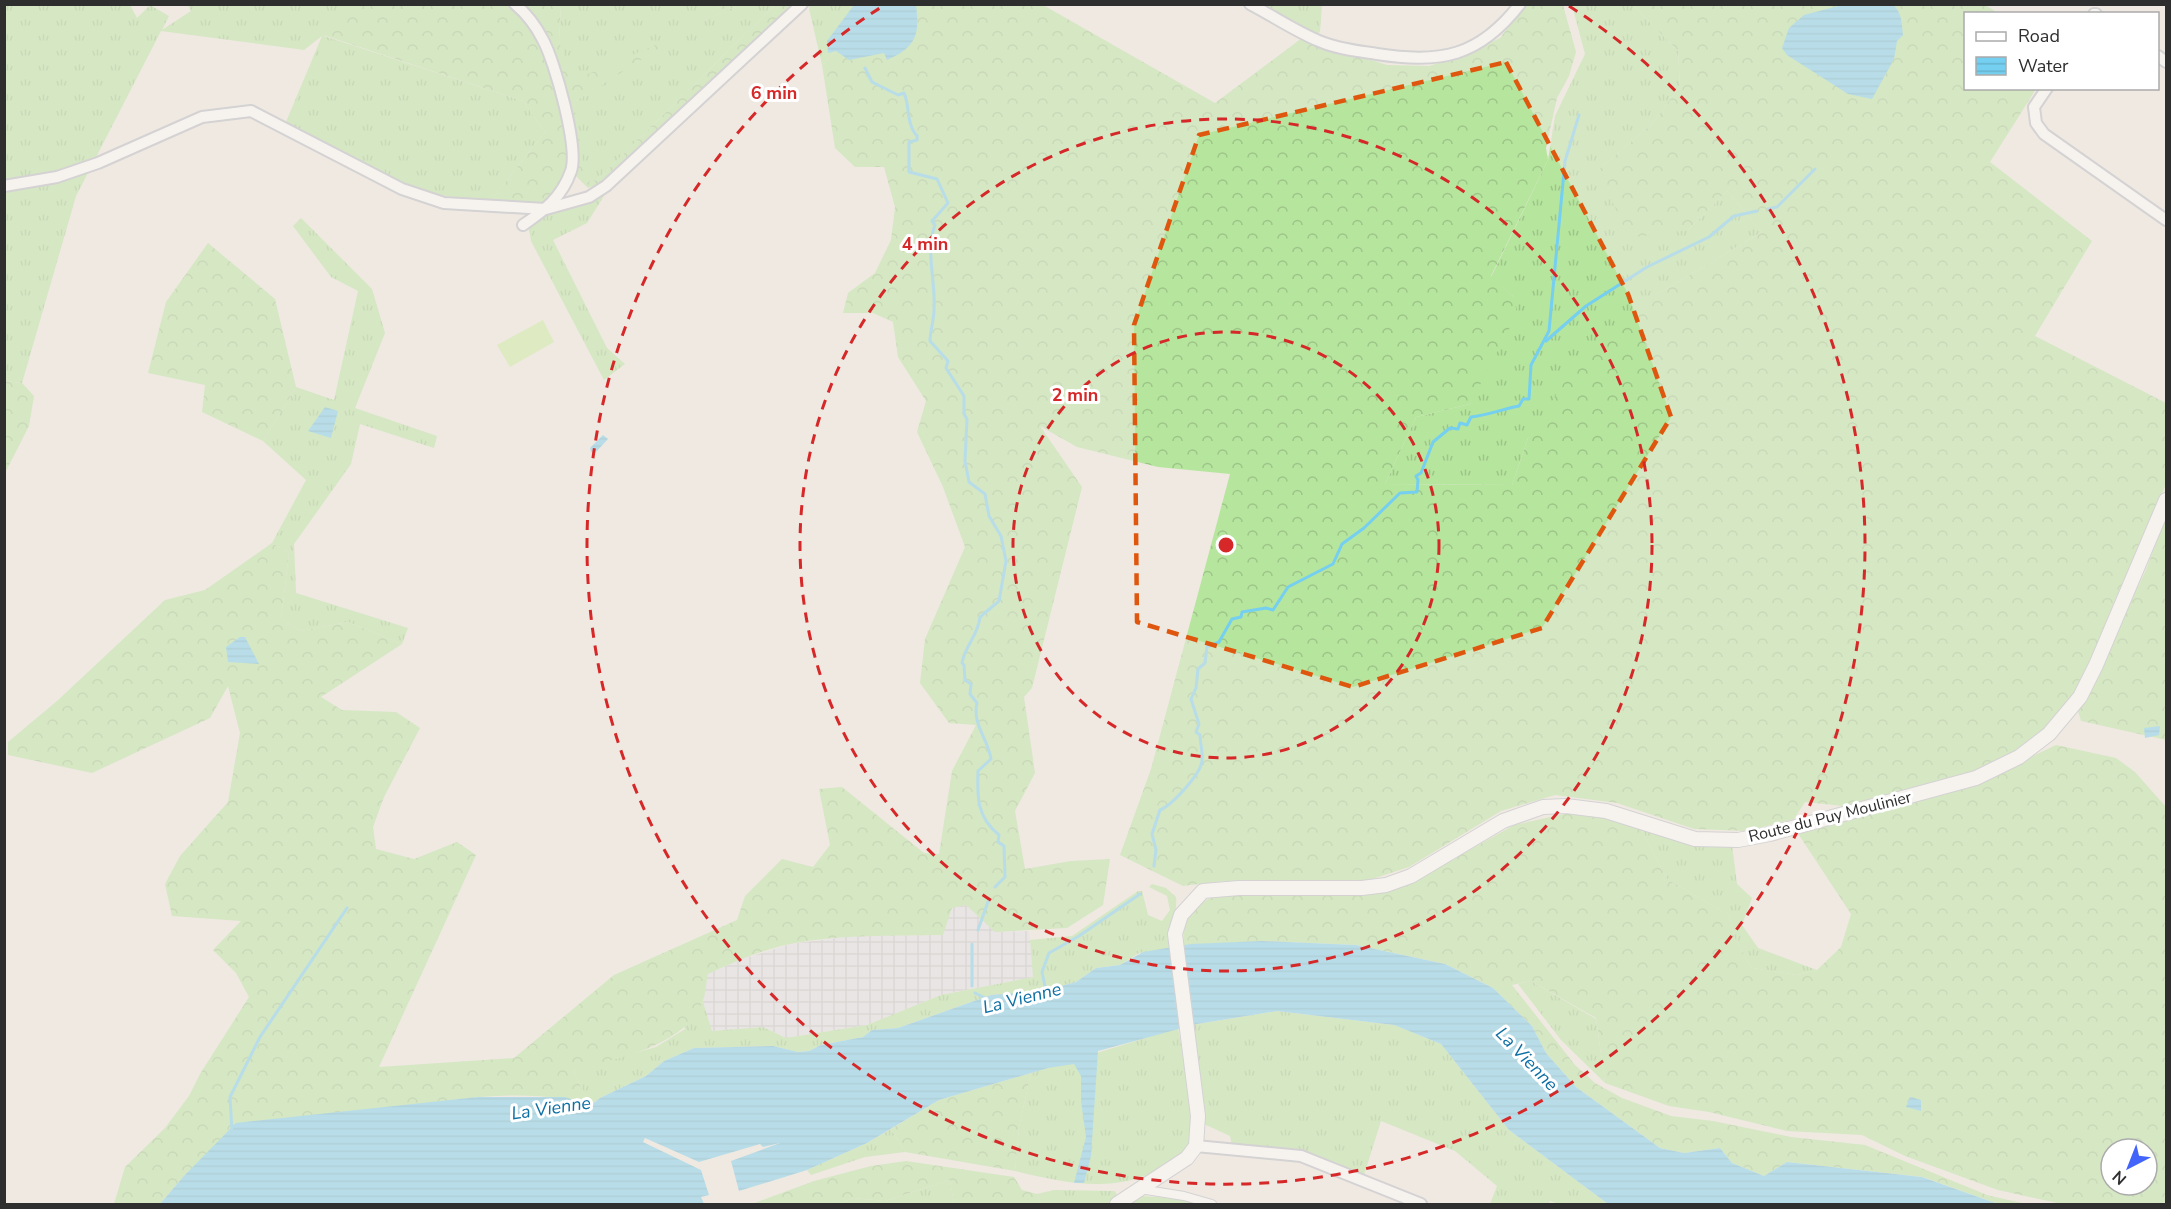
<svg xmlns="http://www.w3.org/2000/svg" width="2171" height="1209" font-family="'Nunito Sans',sans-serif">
<defs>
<pattern id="industrial-grid" width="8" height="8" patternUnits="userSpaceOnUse" patternTransform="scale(1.5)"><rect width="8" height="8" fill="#e3e1e8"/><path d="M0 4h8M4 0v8" fill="none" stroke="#c3c1c7"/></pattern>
<pattern id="grass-tufts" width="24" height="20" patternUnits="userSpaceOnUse" patternTransform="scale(1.5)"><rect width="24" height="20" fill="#b6e59e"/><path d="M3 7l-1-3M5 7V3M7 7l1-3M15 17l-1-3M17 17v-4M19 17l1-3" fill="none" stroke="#9dc588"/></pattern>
<pattern id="forest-crowns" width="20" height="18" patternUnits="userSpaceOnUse" patternTransform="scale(1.5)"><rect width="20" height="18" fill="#b6e59e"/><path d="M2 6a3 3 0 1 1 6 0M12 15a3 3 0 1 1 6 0" fill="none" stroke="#9dc588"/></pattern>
<pattern id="water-rules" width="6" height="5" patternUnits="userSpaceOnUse" patternTransform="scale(1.5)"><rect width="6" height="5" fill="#75cff0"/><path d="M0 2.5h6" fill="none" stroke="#66b2ce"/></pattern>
</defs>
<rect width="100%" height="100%" fill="#efe9e1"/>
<path fill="url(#industrial-grid)" d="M966,905L995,932L1029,931L1034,977L941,995L867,1025L786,1038L763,1027L712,1031L703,1002L707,974L742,959L790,944L851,936L942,935L952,907Z"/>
<g fill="url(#grass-tufts)">
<path d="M808,4L884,5L822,65Z"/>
<path d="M5,5H130L137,18L150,5L169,16L162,30L191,11L188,5H366L324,36L523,101L545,132L491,200C414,202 352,157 286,122L322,36L304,50L161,31L76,196L22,383L5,381Z"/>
<path d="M561,5H722L694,25L739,5H775L597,180L585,182L574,102L680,35L572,82L559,41Z"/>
<path d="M1257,5H1322L1320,32L1316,35Z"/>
<path d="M1572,5H1633L1678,51L1680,86L1652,124L1598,170L1688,230L1727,191L1762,232L1658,294L1528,438L1512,485L1385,484L1416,417L1470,404L1514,297L1491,277L1548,160L1555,116L1585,54Z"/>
<path d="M607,191L587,223L553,240L607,348L625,364L604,380L531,241L529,227L545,214Z"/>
<path d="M301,218L372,289L385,333L355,408L437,436L434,448L360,424L351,464L294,544L296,593L408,628L402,644L348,622L301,631L281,619L289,553L272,543L306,480L263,441L296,387L334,400L358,291L331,277L293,226Z"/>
<path d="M1640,827L1732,845L1737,884L1752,898L1742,925L1758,948L1817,970L1797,975L1752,968L1735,939L1729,915L1667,879Z"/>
<path d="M1152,884L1166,888L1176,897C1178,915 1169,931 1169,949L1139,953L1120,965L1096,968L1076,982L1042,991L991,995L898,1028L872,1030L863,1037L821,1045L809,1051L798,1052L773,1046L694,1048L664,1061L646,1076L600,1098L590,1106L573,1070L656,1047L685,1029L684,1027L703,1002L712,1031L763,1027L786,1038L867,1025L941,995L1033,977L1030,940L1072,936L1138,891H1142L1148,915L1162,921L1170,910L1167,896L1149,887Z"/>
<path d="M1531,981L1596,1019L1605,1083L1561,1040L1518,984Z"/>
<path d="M1277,1011L1394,1025L1441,1044L1509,1130L1608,1204H1558L1550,1201L1549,1204H1490L1497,1186L1455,1151L1381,1121L1364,1175L1298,1150L1232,1146L1230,1136L1204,1124L1191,1025Z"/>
<path d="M1178,1028C1182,1052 1199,1127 1190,1146C1185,1155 1173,1161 1165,1166C1118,1195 1065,1183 1015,1171L1019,1127L1031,1073Z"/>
<path d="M891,1129L905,1152L865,1157L811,1175L807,1170L867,1143Z"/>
<path d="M950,1180L954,1204H838L853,1198L885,1201Z"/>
<path d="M1054,1190L1115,1191L1117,1195L1108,1204H1041L1037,1194Z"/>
<path d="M1140,1196L1173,1198L1205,1204H1132L1128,1202Z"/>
</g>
<g fill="url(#forest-crowns)" fill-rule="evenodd">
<path d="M722,4L739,5L690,27L722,5Z"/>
<path d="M366,5H561L559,41L572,81L686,32L574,102L586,182L597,180L775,5H794L598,184L588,188L573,173L568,157C565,177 560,191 544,203L491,200L545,132L523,101L323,35Z"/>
<path d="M884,5H1043L1215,103L1302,38L1387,65L1429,66L1467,54L1500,38L1526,5H1563L1576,52L1569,76L1557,98L1546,148L1548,160L1491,276L1514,297L1517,314L1470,404L1416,417L1385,484L1512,485L1528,438L1582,355L1658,294L1762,232L1727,191L1688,230L1629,238L1598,170L1652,124L1680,86L1678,51L1633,5H1985L1998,13L1966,14V88L2036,89L1990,162L2092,241L2035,336L2166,403V484L2077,693L2047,730L2011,756L1955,778L1843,806L1805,802L1794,819L1747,831L1694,829L1617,803L1555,795L1501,811L1409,867L1366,881H1225L1183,886L1120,855L1151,769L1230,474L1158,467L1077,447L1040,426L1082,487L1032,688L1024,697L1035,773L1015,811L1025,869L1071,861L1110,859L1103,905L1067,928L995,932L966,905L952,908L943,935C892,936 840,934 790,944C761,950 734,962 708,974C706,982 706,993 703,1001C685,1047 615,1059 573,1070L590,1106C547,1091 496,1095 451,1100L183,1177L160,1204H114L125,1167L165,1128L189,1096L200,1074L249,997L236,973L213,950L241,921L172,916L165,884L180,856L228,802L240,733L228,686L210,718L92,773L8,755V742L57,701L165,600L205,590L272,543L289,553L281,619L301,631L348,622L402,644L321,697L342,710L396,712L420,728L384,797L373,827L376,849L414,859L457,842L476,855L379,1067L514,1058L614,975L737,920L745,896L782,859L813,867L830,845L819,789L842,787L924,853L939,854L952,771L976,725L949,723L920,683L925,639L965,547L943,487L917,432L926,401L898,357L893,322L873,313H843L848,293L875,273L891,240L895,207L884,167H855L835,148L822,65Z"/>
<path d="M208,243L275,299L296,387L263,441L202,412L205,385L148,373L166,302Z"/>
<path d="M5,381L22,383L34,396L29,426L5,473Z"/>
<path d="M2166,517V740L2081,721L2078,711L2145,572Z"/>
<path d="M2056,745L2116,758L2135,772L2166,807V1204H2062L1998,1190L1905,1156L1862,1135L1787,1131L1709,1112L1669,1106L1605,1083L1596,1018L1531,981L1512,985L1575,1065L1595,1083L1622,1098L1671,1116L1713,1121L1791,1137L1865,1145L1987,1195L2026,1204H1998L1923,1177L1787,1162L1764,1176L1732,1163L1720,1148L1684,1153L1660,1148L1576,1087L1546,1053L1532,1026L1493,988L1445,964L1356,945L1262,941L1184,946C1181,913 1200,898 1230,892L1366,895L1409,884L1514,825L1578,811L1640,827L1667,879L1729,915L1735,939L1752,968L1797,975L1817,970L1841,947L1851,914L1797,832L1966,788ZM2111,1149H2147V1185H2111Z"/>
<path d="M1031,1073L1019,1127L1015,1171L905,1152L891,1129L939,1100Z"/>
<path d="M906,1161L1014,1177L1022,1190L1037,1194L1041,1204H954L950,1180L885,1201L853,1198L838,1204H752L814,1181L871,1166Z"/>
</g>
<path fill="#c9ec9a" d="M543,320L554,342L510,367L497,345Z"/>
<g fill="url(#water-rules)">
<path d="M854,5H916C920,35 916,47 887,60L884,53L849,60L836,51L828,53L827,41Z"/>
<path d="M1842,5H1892C1902,10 1902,25 1903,35L1897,41L1894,59L1872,99L1848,94L1787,55L1782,48L1789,28L1804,15Z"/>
<path d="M325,407L338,411L331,438L308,431Z"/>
<path d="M603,435L608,439L595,453L591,452L590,448Z"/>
<path d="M240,637H245L259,664L228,662L226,647Z"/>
<path d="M2160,726L2159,735L2145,738L2144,728Z"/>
<path d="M1262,941L1356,945L1445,964L1493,988L1532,1026L1546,1053L1576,1087L1660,1148L1684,1153L1720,1148L1732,1163L1764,1176L1787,1162L1922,1177L1998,1204H1608L1509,1130L1441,1044L1394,1025L1277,1011L1197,1024L1098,1051L1091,1156L1084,1183H1074L1086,1137L1081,1101V1076L1074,1064L1048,1068L939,1100L867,1143L807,1170L739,1191L731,1161L780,1143L763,1147L760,1144L699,1162L645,1138L643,1142L701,1170L709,1195L701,1197L704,1204H160L183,1177L236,1123L478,1097H565L590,1106L600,1098L646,1076L664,1061L694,1048L773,1046L798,1052L809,1051L821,1045L863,1037L872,1030L898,1028L991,995L1042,991L1076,982L1096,968L1120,965L1143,952L1191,944Z"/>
<path d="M1910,1097L1921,1100V1111L1906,1107Z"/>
</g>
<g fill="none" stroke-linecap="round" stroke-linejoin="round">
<g stroke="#75cff0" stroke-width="3">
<path d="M865,68L872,82L898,95L904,93C910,106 906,120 914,132C918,139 917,131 917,140L909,142V172L937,179L948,203L932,221L935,225C925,251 936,282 934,309C934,321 930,331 930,341L948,361L946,368L964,396V414L967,419L965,461L969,482L985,494L989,516L1001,536L1006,561L999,601L980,617C978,636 965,645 962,663L964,665L965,680L971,684L970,694L977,703C972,724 988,739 991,759L978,771C977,798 977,817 999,835L998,842L1004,846L1005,877L995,887"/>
<path d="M1768,209L1777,207L1815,169"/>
<path d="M1546,341L1586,306L1647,267L1709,237L1734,216L1757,211"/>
<path d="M1154,866L1156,850L1152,834L1160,810C1172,805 1202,773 1202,760C1203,752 1200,743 1200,735L1196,732L1199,724L1191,699L1196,688L1198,669L1205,663L1207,647L1219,642L1232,619L1241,617L1242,612L1266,608L1273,610L1288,587L1333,564L1342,544L1364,528L1400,493L1417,492L1418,480L1416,476L1421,473L1433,442L1450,428L1458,429L1460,423L1467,425L1471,417C1488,415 1503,409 1519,406L1523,399H1529L1531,365L1549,331L1565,161L1579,115"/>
<path d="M978,930L989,899"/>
<path d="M972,944V986"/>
<path d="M1046,991L1042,972L1049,953L1079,936L1140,894"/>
<path d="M975,993L987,999"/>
<path d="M232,1132L230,1097L260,1037L347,908"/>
</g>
<defs>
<path id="pedestrian" d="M1140,1189L1184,1196L1212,1204"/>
<g id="minor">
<path d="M515,4C527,14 536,26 543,40C555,62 579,148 571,171C562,197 545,210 523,225"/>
<path d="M1250,4C1273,16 1295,31 1319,41C1337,49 1358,51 1377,54C1440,64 1479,57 1520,4"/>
<path d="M2094,14H2096"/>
<path d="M2158,56L2166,62"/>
<path d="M2047,88L2034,107L2036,123L2044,134L2166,220"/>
<path d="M4,186L57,177L98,163L202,117L251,111L402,189L444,203L546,209L589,197L606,186L802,4"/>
<path d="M1196,1146L1301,1156L1421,1204"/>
</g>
<path id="secondary" d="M1117,1204L1187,1158L1196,1146L1198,1116L1175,934L1181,915L1203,891L1239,888H1362L1386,885L1411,876L1503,821L1543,807L1566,806L1606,811L1695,839L1738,840L1770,834L1976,778L2019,757L2049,734L2080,697L2096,665L2166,500"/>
</defs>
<use href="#pedestrian" stroke="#b4b7c1" stroke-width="10"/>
<use href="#minor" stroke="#b4b7c1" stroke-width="14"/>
<use href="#secondary" stroke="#b4b7c1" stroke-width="16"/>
<use href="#pedestrian" stroke="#fff" stroke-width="8"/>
<use href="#minor" stroke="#fff" stroke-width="10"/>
<use href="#secondary" stroke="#fff" stroke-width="14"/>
</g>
<path d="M0 0H2171V1209H0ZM1506,62L1628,294L1671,417L1542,628L1353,687L1137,622L1134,325L1199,135Z" fill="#efe9e1" fill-opacity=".55" fill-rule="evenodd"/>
<path fill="none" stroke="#df570e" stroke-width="4.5" stroke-dasharray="12 8" stroke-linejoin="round" d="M1506,62L1628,294L1671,417L1542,628L1353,687L1137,622L1134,325L1199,135Z"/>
<g fill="none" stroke="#d62828" stroke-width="3" stroke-dasharray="10 8">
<circle cx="1226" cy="545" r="213"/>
<circle cx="1226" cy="545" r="426"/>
<path d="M1569 6A639 639 0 1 1 883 6"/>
</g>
<g text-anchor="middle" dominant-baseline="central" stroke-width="6" stroke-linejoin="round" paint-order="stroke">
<g font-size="16" fill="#2e2e2e" stroke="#fff">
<text transform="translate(1830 817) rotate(-14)">Route du Puy Moulinier</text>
</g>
<g font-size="18" font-style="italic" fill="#0d6fa3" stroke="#fff">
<text transform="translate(1022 998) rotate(-14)">La Vienne</text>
<text transform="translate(1527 1059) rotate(46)">La Vienne</text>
<text transform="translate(551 1108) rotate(-8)">La Vienne</text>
</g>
</g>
<circle cx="1226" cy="545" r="9" fill="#d62828" stroke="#fff" stroke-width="3"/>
<g font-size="18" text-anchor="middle" font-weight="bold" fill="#d62828" stroke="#fff" stroke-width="6" stroke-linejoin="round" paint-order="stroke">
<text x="774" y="99">6 min</text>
<text x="925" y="250">4 min</text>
<text x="1075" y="401">2 min</text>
</g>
<rect width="2171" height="1209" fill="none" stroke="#2e2e2e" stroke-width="12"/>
<rect x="1964" y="12" width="195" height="78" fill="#ffffff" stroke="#ababab" stroke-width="1.5"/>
<rect x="1976" y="32" width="30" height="9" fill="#ffffff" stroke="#ababab" stroke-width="1.5"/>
<text x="2018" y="42" font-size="18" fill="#2e2e2e">Road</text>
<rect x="1976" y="57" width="30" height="18" fill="url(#water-rules)" stroke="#ababab" stroke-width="1.5"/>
<text x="2018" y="72" font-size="18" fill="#2e2e2e">Water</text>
<g transform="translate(2129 1167) rotate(222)"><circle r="28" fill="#ffffff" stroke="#ababab" stroke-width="1.5"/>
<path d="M0-4.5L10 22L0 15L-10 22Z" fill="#4264fb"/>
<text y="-9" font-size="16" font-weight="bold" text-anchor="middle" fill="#2e2e2e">N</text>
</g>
</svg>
